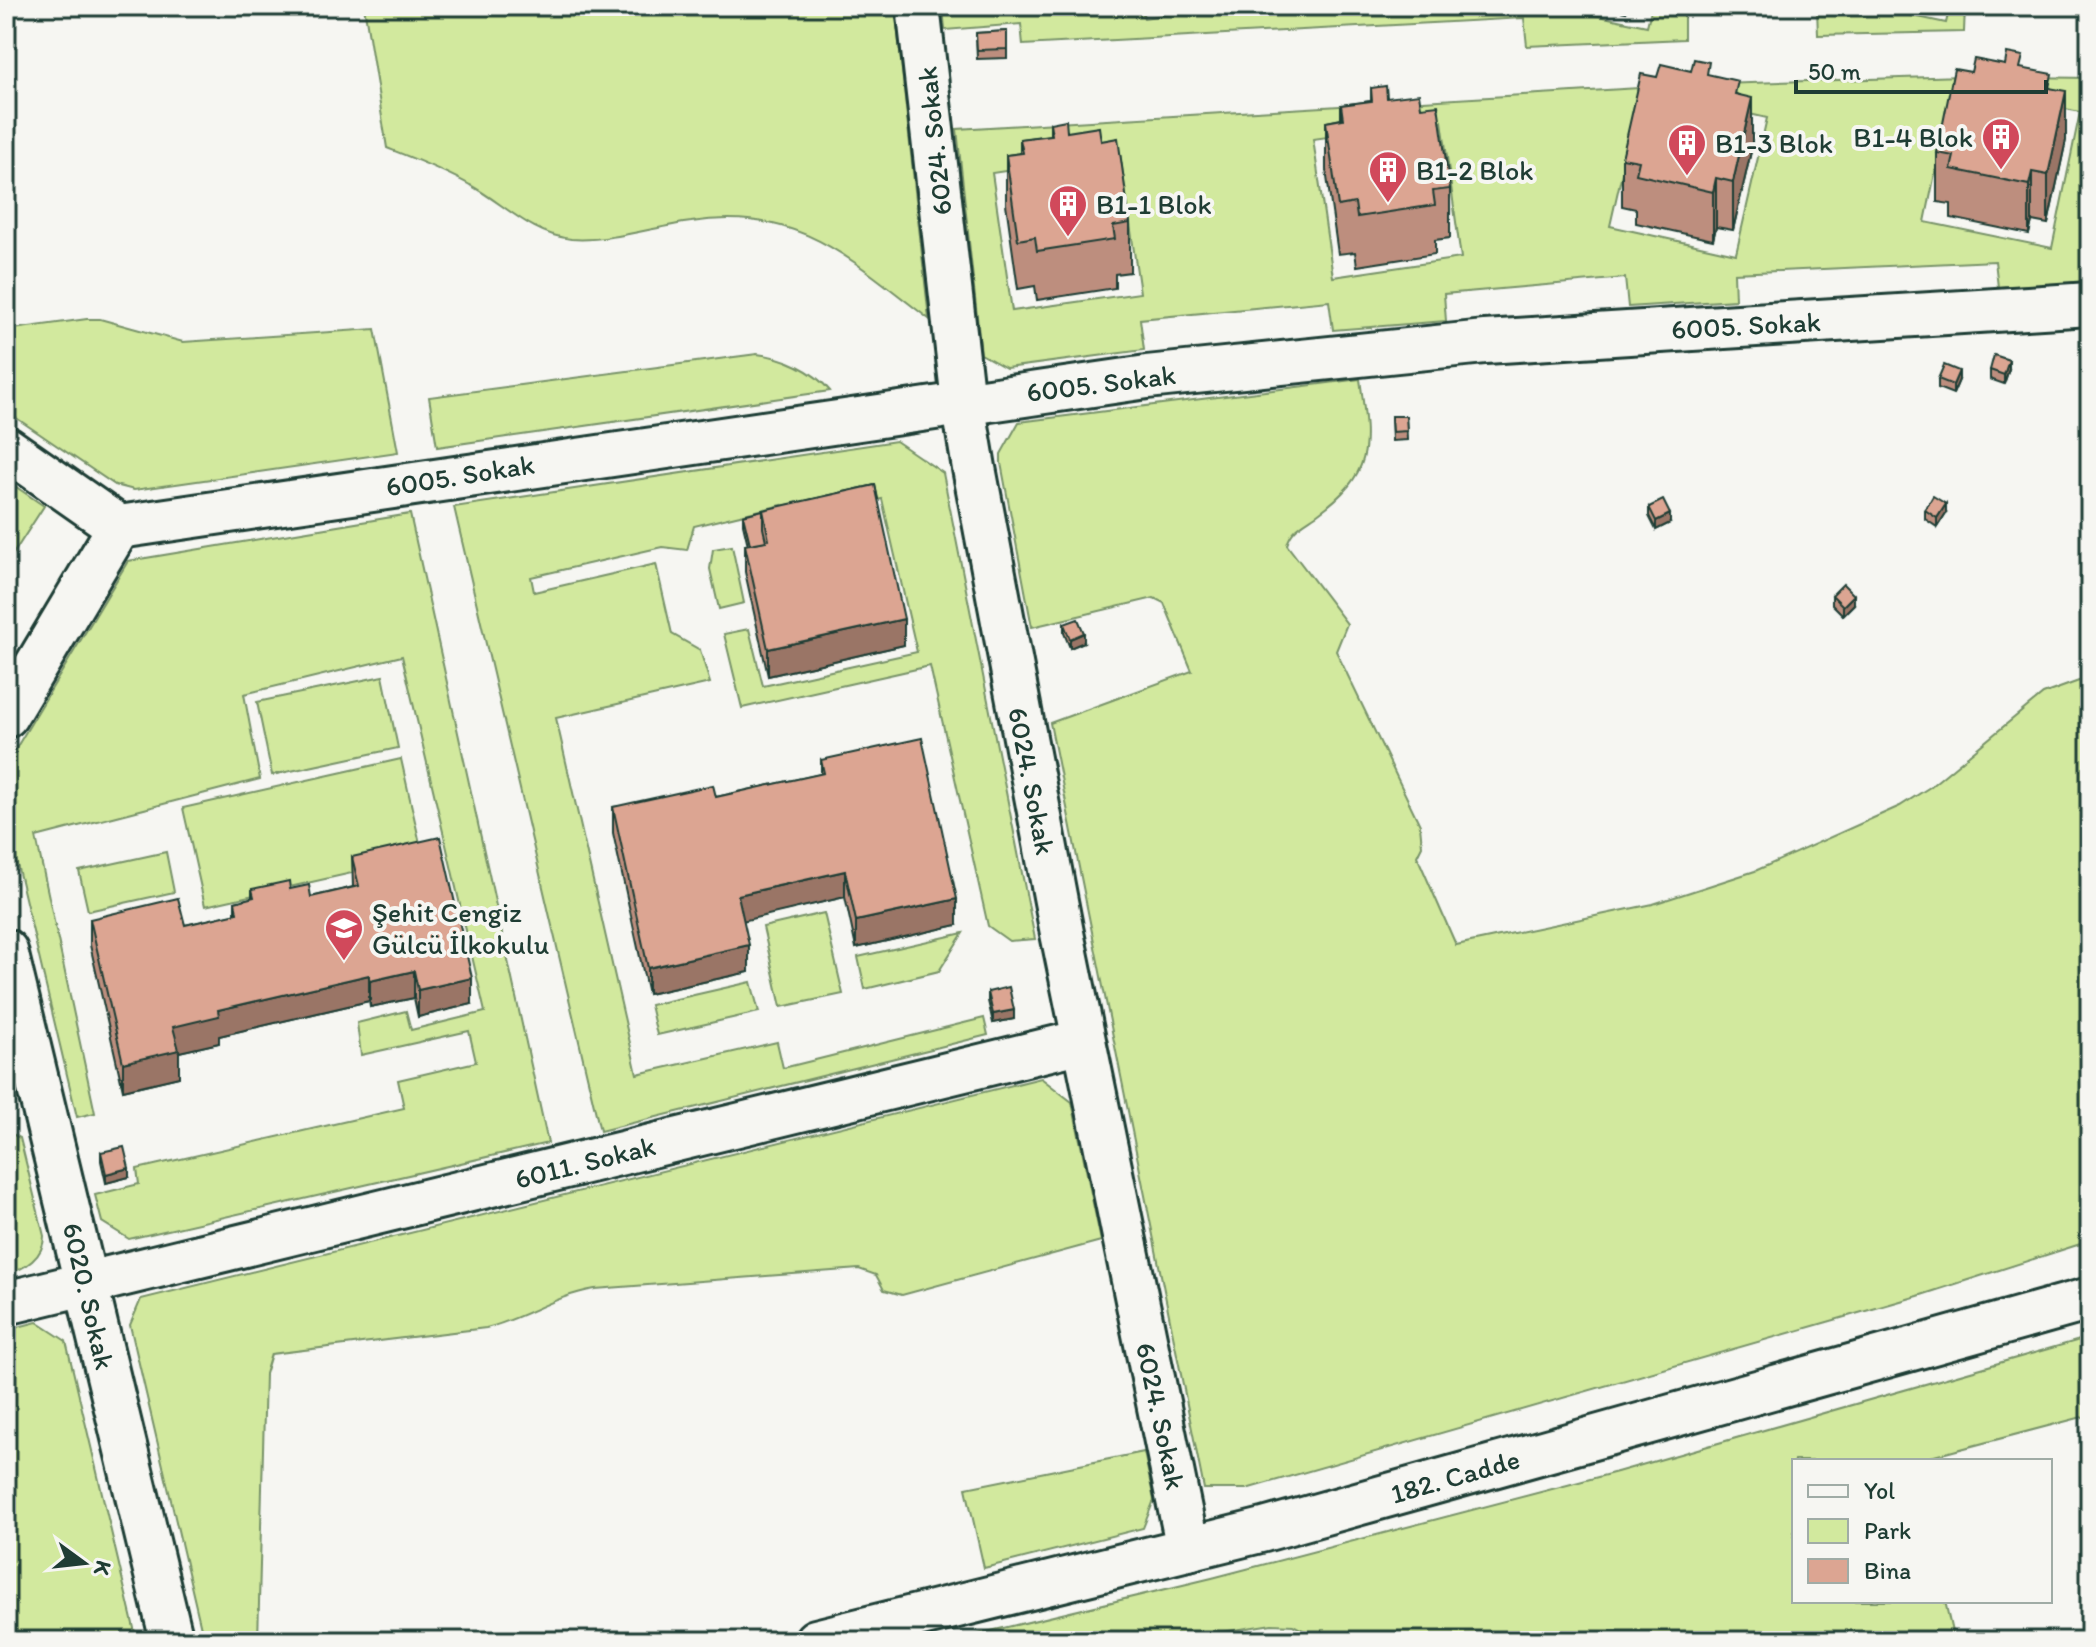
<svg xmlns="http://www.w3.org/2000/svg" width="2096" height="1647" font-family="Itim,sans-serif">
<rect width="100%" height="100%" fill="#f6f6f2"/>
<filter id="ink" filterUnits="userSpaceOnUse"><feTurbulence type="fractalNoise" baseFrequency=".0125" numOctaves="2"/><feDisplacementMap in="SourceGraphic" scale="16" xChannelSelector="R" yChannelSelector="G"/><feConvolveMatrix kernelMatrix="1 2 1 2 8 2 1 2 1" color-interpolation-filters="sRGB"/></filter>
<g filter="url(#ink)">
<g fill="#d2e99e" stroke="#789369" stroke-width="2" fill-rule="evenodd">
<path d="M364,6H895L929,319C850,259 798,205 691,222C653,227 610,242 571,239C532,235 503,203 470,185C444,170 415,159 387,148Z"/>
<path d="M943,6H1141L1144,18L1226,6H1551L1647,26L1652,6H1867L1946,23L1950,6H1965L1964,32L1818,35L1817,9L1684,13V39L1527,46L1524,18L1023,45L1021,24L945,30Z"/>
<path d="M1962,76L2090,78V282L1998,287L1995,261L1734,273L1735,300L1628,307L1625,278L1444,294L1446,321L1333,330L1329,301L1140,319L1144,350L1006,368L981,354L957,129L1689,85ZM1952,91H1981L2080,112L2052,248L1925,222ZM1684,99L1767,118L1736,254L1610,226L1638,102ZM1442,121L1461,258L1333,277L1313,139ZM1120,154L1140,293L1012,311L992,173Z"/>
<path d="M87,319H100L183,342L375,329L398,452L134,490L115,485L6,411V330Z"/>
<path d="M757,354C784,357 813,370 830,391L437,447L429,397Z"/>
<path d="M1360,379C1369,445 1376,472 1316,515C1303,524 1291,529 1287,545L1347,624L1336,651L1420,825L1422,846L1417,856L1456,945L1653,904L1755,871L1900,806L1930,787L2043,694L2090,677V1241L1918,1296L1246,1489H1204L1050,723L1192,671L1164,603L1154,598L1032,627L1001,463V454L1019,422Z"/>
<path d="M896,441L943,473L1035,939L1009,941L988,926L930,666L742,708L724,634L749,629L763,686L917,652L882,499L786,519L782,505L694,526L687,550L662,547L531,577L534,592L656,564L672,634L700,650L710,683L556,718L637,1074L777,1042L783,1068L984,1018L988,1035L600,1131L454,507Z"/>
<path d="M6,480L44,506L6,565Z"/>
<path d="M410,514L548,1143L129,1239L102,1222L95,1195L139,1184L137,1169L404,1108L398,1080L476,1062L469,1031L361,1055L357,1023L406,1011L411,1030L485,1012L402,656L244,694L260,779L36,837L95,1113L77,1117L6,818V765L128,561Z"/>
<path d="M732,546L744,603L719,609L710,569L713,549Z"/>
<path d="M383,676L398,748L272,775L257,702Z"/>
<path d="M401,759L423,857L205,906L183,808Z"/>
<path d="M166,852L174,892L88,911L79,871Z"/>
<path d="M824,913L843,994L781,1007L763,927Z"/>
<path d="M963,933L939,971L865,989L858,957Z"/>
<path d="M751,982L759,1012L657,1035L650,1005Z"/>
<path d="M1041,1078L1072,1102L1101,1241L902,1295L884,1290L876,1275L859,1269L595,1289C553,1296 526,1318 486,1328L271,1354L265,1374L258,1641H204L130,1325L141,1299Z"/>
<path d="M6,1131L20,1138L44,1236C44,1257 25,1269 6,1274Z"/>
<path d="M37,1322L66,1341L137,1641H6V1330Z"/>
<path d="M2090,1337V1415L1915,1461H1794V1601H1945L1954,1641H1324L1293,1625L1272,1624L1166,1641H949L1212,1578L1617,1472Z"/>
<path d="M1144,1452L1154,1500L1143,1528L984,1568L966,1488Z"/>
</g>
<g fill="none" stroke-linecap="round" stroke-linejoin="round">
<defs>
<g id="minor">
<path d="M918,6L963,402L974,468L1062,933L1188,1549"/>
<path d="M6,448L119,527L6,716"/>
<path d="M119,527L1147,377L1485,342L2090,304"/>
<path d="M6,951L172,1641"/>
<path d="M6,1303L1083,1041"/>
<path d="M816,1641L1264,1530L2090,1299"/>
</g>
</defs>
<use href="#minor" stroke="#1f3d34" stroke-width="48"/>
<use href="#minor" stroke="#f6f6f2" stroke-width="42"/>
</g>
<g fill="#bd8e7e" stroke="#1f3d34" stroke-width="2">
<path d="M1596,6H1627L1626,12Z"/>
<path d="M1904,6H1925L1924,10Z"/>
<path d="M1007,31V58L977,59L976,33Z"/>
<path d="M2023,69L2052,89L2066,140L2048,224L2032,221L2029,234L1951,218V204L1937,202V153L1971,72Z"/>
<path d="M1709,75L1738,95L1752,147L1733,230L1716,227L1713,240L1636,223V209L1622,206V158L1657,77Z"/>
<path d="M1371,88L1387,98L1421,107L1450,189V238L1435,240V254L1357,266L1355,252L1338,254L1326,170V122L1341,119V105L1371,101Z"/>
<path d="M1050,123L1067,132L1101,141L1130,223V272L1115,274V288L1037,300L1035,286L1018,289L1006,204V155L1020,153V139L1050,135Z"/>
<path d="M2009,369L2004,384L1990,379V370Z"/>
<path d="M1938,379L1959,380L1953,394L1938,388Z"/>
<path d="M1391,416H1406L1407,440L1392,441Z"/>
<path d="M875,485L904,645L768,676L745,572V545H748L743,524V515Z"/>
<path d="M1649,507L1670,523L1656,530L1649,516Z"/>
<path d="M1925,510L1946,513L1937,527L1925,519Z"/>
<path d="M1832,595L1854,604L1843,615L1832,604Z"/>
<path d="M1064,624L1084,642L1070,648L1064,633Z"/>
<path d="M821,760L957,925L856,948L845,897L743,920L749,972L648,994L613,833V807L716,797L821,774Z"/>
<path d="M352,857L472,1004L418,1017L414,998L370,1007L369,1001L219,1036V1043L179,1052V1077L123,1090L90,945V919L185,925L235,914V902L252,898V889H290L311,897L353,887Z"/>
<path d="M988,992L1014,1019L993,1023L988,1001Z"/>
<path d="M101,1152L129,1177L106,1183L101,1161Z"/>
</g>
<g fill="#9a7466" stroke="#1f3d34" stroke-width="2">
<path d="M2066,91V140L2048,224V175Z"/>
<path d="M1752,98V147L1733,230V182Z"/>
<path d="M2032,172V221L2029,234V185Z"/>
<path d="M1716,178V227L1713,240V192Z"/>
<path d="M2009,360V369L2004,384V375Z"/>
<path d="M1959,371V380L1953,394V385Z"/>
<path d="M1946,504V513L1937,527V518Z"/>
<path d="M1670,514V523L1656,530V521Z"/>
<path d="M1854,595V604L1843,615V606Z"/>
<path d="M904,619V645L768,676V649Z"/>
<path d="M1084,633V642L1070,648V639Z"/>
<path d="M845,871V897L738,922V895Z"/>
<path d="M957,899V925L856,948V921Z"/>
<path d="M749,945V972L648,994V968Z"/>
<path d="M414,971V998L370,1007V981Z"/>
<path d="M369,975V1001L219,1036V1043L179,1052V1077L123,1090V1063L173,1027L218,1010Z"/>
<path d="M472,978V1004L418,1017V990Z"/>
<path d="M1014,1010V1019L993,1023V1014Z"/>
<path d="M129,1168V1177L106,1183V1174Z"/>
</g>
<g fill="#dca592" stroke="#1f3d34" stroke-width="2">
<path d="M1007,31V49L977,50L976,33Z"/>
<path d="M2007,53L2023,56L2020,68L2052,74L2049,88L2066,91L2048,175L2032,172L2029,185L1951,169L1954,156L1937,153L1954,69L1971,72L1974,59L2005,65Z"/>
<path d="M1694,59L1709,62L1707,74L1738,81L1735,94L1752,98L1733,182L1716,178L1713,192L1636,174L1639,161L1622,158L1641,74L1657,77L1661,64L1691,71Z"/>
<path d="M1386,86L1387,98L1419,94L1421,107L1438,105L1450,189L1433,191L1435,205L1357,217L1355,203L1338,206L1326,122L1343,119L1341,105L1372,101L1371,88Z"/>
<path d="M1066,120L1067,132L1099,127L1101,141L1118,138L1130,223L1113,226L1115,239L1037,251L1035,237L1018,240L1006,155L1023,153L1020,139L1052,135L1050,123Z"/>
<path d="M1994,355L2009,360L2004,375L1990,370Z"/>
<path d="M1944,365L1959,371L1953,385L1938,379Z"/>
<path d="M1391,416H1406L1407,431L1392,432Z"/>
<path d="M875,485L904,619L768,649L745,545L769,540L763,510Z"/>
<path d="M1933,496L1946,504L1937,518L1925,510Z"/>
<path d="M1663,500L1670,514L1656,521L1649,507Z"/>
<path d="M763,510V528L766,541L750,544L743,515Z"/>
<path d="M1843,584L1854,595L1843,606L1832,595Z"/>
<path d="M1078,619L1084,633L1070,639L1064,624Z"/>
<path d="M922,738L957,899L856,921L845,871L738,895L749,945L648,968L613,807L713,785L716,797L824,773L821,760Z"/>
<path d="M440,837L472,978L418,990L414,971L370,981L369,975L218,1010L219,1016L173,1027L179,1050L123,1063L90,919L178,898L185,925L237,913L235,902L254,897L252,889L289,881L290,889L309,885L311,897L359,886L352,857Z"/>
<path d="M1009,987L1014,1010L993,1014L988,992Z"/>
<path d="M124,1147L129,1168L106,1174L101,1152Z"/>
</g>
</g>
<defs>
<symbol id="building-pin" viewBox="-11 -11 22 30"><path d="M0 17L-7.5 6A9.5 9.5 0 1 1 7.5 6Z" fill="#d1495b" stroke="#f6f6f2"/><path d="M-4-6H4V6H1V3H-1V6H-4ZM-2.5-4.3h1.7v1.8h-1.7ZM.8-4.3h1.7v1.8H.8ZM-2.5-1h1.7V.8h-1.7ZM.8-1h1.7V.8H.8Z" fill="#fff"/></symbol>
<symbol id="school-pin" viewBox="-11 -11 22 30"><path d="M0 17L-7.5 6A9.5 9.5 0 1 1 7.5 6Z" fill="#d1495b" stroke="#f6f6f2"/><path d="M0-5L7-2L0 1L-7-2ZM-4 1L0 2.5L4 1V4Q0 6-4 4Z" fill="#fff"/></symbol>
</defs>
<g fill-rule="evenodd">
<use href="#building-pin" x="1979" y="115" width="44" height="60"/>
<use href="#building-pin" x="1665" y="121" width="44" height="60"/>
<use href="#building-pin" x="1366" y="148" width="44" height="60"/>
<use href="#building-pin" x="1046" y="182" width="44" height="60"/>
<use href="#school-pin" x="322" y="906" width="44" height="60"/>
</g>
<g text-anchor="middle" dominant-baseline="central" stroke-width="8" stroke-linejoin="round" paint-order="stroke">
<g font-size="28" fill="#1f3d34" stroke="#f6f6f2" text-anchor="start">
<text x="1973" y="137" text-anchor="end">B1-4 Blok</text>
<text x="1715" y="143">B1-3 Blok</text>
<text x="1416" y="170">B1-2 Blok</text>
<text x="1096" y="204">B1-1 Blok</text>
<text x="372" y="912">Şehit Cengiz<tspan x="372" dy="32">Gülcü İlkokulu</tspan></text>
</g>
<g font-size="28" fill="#1f3d34" stroke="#f6f6f2">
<text transform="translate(934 141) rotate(-96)">6024. Sokak</text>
<text transform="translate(1746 325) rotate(-3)">6005. Sokak</text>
<text transform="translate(1101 383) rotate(-7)">6005. Sokak</text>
<text transform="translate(460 475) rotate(-9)">6005. Sokak</text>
<text transform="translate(1032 781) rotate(79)">6024. Sokak</text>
<text transform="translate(585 1162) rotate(-14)">6011. Sokak</text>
<text transform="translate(89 1296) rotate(77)">6020. Sokak</text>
<text transform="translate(1161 1416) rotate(78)">6024. Sokak</text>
<text transform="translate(1455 1476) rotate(-16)">182. Cadde</text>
</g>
</g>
<rect width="2096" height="1647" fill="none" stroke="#f6f6f2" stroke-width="32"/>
<rect x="16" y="16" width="2064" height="1615" fill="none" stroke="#1f3d34" stroke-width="3" filter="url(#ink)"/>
<rect x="1792" y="1459" width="260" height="144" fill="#f6f6f2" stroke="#a0aca6" stroke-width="2"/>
<rect x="1808" y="1485" width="40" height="12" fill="#f6f6f2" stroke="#a0aca6" stroke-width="2"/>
<text x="1864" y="1499" font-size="24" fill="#1f3d34">Yol</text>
<rect x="1808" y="1519" width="40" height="24" fill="#d2e99e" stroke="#a0aca6" stroke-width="2"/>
<text x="1864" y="1539" font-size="24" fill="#1f3d34">Park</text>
<rect x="1808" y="1559" width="40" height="24" fill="#dca592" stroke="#a0aca6" stroke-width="2"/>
<text x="1864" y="1579" font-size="24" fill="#1f3d34">Bina</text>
<g transform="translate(84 1563) rotate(105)" stroke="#f6f6f2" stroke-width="6" paint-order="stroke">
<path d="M0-6L14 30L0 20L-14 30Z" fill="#1f3d34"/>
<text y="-12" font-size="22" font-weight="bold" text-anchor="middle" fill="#1f3d34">K</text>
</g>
<path d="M1796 80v12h250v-12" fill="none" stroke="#1f3d34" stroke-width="4"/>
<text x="1808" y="80" font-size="24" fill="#1f3d34" stroke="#f6f6f2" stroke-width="6" paint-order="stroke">50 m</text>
</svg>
